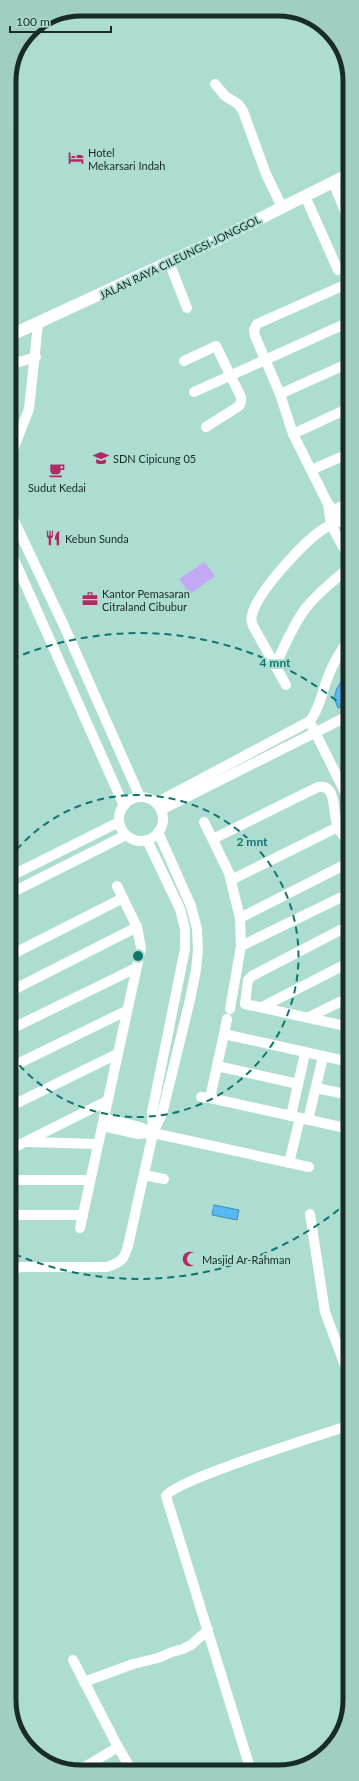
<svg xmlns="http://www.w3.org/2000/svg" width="359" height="1781" font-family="Lato,sans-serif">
<rect width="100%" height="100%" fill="#addcd1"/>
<path fill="#c1a9f4" d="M204,562L215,576L190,594L179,579Z"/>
<g fill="#56b8f5" stroke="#438eb7">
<path d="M350,654V704L338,708L334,698L337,688L347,673Z"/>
<path d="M214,1205L239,1210L237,1220L212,1215Z"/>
</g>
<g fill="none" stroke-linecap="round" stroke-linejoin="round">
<g stroke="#fff" stroke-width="10">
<path d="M215,84L225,96L238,104L243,111L266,174L282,207"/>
<path d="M333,182L349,221"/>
<path d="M305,196L338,270"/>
<path d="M169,262L187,308"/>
<path d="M349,283L257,324L254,330L255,336L280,394L349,363"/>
<path d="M184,361L216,346L241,397V402L239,406L206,427"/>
<path d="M9,365L36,357"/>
<path d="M194,392L349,322"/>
<path d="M280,394L293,434L328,504L331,525L350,559"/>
<path d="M293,434L349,408"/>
<path d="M9,460L29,409L38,324"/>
<path d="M311,470L350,453"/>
<path d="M328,504L343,520L350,532"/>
<path d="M9,510L65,628L140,797"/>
<path d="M330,512L350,502"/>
<path d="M9,548L124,806"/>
<path d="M275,666C284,647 292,627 305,609C318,593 334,580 350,567"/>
<path d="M286,685L253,626C252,622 250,619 252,615C257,592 303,543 322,530C330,524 341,521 350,517"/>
<path d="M312,726L350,802"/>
<path d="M350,769L348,773L350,778"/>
<circle cx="141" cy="819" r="22"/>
<path d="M156,803L310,721C320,708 322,692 328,677C333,663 341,650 350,638"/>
<path d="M161,810L350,715"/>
<path d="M204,822L229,873L240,918L241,946L230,1009"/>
<path d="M213,839L318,787C338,783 332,815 338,827C340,832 345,838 350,842"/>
<path d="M9,877L119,822"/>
<path d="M231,880L350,821"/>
<path d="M9,894L126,835"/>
<path d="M240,918L350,862"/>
<path d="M350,925L252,976L248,980L245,1004L350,1027"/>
<path d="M241,946L350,893"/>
<path d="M9,956L123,898"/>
<path d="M9,992L137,927"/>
<path d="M262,1007L350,962"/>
<path d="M309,1017L350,997"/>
<path d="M9,1030L136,968"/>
<path d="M224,1034L227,1019"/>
<path d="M217,1066L298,1084"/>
<path d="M9,1068L126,1011"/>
<path d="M316,1088L350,1095"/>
<path d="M201,1097L210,1098L224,1034L350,1062"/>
<path d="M210,1098L350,1129"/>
<path d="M9,1107L117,1054"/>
<path d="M291,1116L305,1053"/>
<path d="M104,1118L140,1127L153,1133L309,1167"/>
<path d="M308,1120L323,1057"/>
<path d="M102,1126L137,1134L151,1133"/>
<path d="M153,1132L162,1114L190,1000L196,970L198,950L197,929L191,906L158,832"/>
<path d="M28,1142L98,1144"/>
<path d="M9,1150L107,1101"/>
<path d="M289,1163L300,1118"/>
<path d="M144,1175L164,1179"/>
<path d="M9,1180H90"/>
<path d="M310,1214L325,1312L350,1379"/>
<path d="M9,1215H83"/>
<path d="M80,1228L141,948L137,927L117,886"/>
<path d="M9,1272L20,1267H107C121,1262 124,1260 128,1246L153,1133L152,1112L185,949V929L180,909L147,840"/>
<path d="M73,1660L118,1747"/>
<path d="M84,1682L133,1664L158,1658L172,1652L183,1649L191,1645L208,1630"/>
<path d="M78,1771L118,1747L132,1771"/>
<path d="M251,1771L166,1496C176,1479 322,1435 350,1425"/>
</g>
<path stroke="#fff" stroke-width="12" d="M9,336L219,239L349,174"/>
</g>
<g fill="none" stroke="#0f766e" stroke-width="2" stroke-dasharray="7 5">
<path d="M9 859A161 161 0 1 1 9 1053"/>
<path d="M348 1202A323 323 0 0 1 12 1253M12 659A323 323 0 0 1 348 710"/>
</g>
<defs>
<symbol id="hotel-bare" viewBox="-9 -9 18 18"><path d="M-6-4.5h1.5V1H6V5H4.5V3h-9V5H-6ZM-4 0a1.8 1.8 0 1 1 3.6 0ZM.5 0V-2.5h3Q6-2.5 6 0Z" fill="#b32966" stroke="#addcd1" stroke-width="2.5" paint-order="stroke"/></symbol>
<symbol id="school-bare" viewBox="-9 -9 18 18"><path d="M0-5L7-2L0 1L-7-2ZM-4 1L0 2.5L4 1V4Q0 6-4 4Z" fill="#b32966" stroke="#addcd1" stroke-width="2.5" paint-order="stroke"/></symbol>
<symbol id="cafe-bare" viewBox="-9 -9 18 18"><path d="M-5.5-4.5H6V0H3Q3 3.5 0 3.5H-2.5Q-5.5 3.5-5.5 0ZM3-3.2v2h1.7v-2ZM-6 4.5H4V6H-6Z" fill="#b32966" stroke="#addcd1" stroke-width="2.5" paint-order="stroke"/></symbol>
<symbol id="restaurant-bare" viewBox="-9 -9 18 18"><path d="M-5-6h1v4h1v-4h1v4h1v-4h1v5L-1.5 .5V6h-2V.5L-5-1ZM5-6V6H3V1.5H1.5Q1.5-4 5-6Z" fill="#b32966" stroke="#addcd1" stroke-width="2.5" paint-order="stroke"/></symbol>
<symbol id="office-bare" viewBox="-9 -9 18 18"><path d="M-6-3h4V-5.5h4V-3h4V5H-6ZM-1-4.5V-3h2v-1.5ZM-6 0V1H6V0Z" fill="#b32966" stroke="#addcd1" stroke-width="2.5" paint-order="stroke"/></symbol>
<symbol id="mosque-bare" viewBox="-9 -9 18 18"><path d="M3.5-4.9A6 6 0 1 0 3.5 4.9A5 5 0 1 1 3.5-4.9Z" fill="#b32966" stroke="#addcd1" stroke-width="2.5" paint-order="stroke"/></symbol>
</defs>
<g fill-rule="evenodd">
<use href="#hotel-bare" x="65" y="147" width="22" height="22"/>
<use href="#school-bare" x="90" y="447" width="22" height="22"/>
<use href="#cafe-bare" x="46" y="459" width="22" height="22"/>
<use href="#restaurant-bare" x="42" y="527" width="22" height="22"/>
<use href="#office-bare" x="79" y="588" width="22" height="22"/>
<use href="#mosque-bare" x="179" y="1248" width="22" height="22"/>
</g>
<g text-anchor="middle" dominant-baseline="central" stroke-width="4" stroke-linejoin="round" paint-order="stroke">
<g font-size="11" fill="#182b27" stroke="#addcd1" text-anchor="start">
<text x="88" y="152">Hotel<tspan x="88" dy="13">Mekarsari Indah</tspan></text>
<text x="113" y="458">SDN Cipicung 05</text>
<text x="57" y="487" text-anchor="middle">Sudut Kedai</text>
<text x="65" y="538">Kebun Sunda</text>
<text x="102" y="593">Kantor Pemasaran<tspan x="102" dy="13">Citraland Cibubur</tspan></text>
<text x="202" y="1259">Masjid Ar-Rahman</text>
</g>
<g font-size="11" fill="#182b27" stroke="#addcd1">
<text transform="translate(180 257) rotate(-26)">JALAN RAYA CILEUNGSI-JONGGOL</text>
</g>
</g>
<path d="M0 0H359V1781H0ZM81 16H278A65 65 0 0 1 343 81V1700A65 65 0 0 1 278 1765H81A65 65 0 0 1 16 1700V81A65 65 0 0 1 81 16Z" fill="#a1cec3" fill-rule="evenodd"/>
<path fill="none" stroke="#182b27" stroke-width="5" d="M81 16H278A65 65 0 0 1 343 81V1700A65 65 0 0 1 278 1765H81A65 65 0 0 1 16 1700V81A65 65 0 0 1 81 16Z"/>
<circle cx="138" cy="956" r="6" fill="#0f766e" stroke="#addcd1" stroke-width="2"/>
<g font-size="12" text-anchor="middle" font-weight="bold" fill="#0f766e" stroke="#addcd1" stroke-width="4" stroke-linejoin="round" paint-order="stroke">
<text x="275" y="667">4 mnt</text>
<text x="252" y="846">2 mnt</text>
</g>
<path d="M10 26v6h101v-6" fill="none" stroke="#182b27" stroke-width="2"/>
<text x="16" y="26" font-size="12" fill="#182b27" stroke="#addcd1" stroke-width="3" paint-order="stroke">100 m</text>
</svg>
